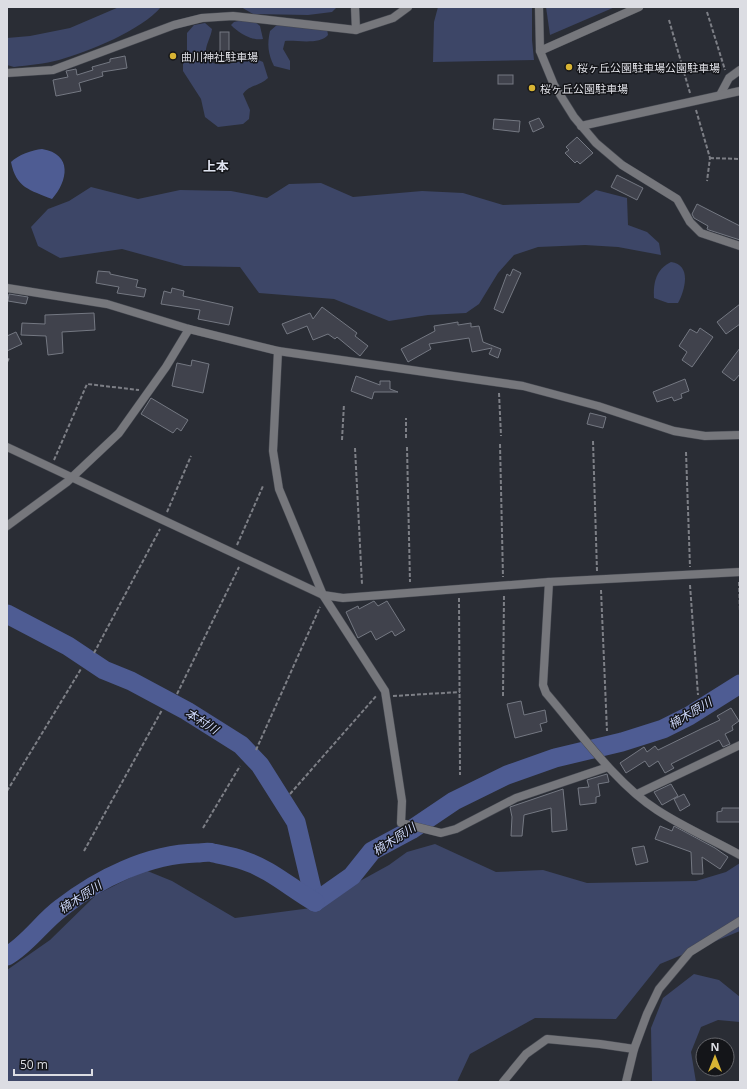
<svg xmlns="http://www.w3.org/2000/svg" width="747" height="1089" font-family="'Open Sans','Noto Sans JP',sans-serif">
<rect width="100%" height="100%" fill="#2a2d35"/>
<g fill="#3d4667">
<path d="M119,7H161C142,30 88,52 59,60C45,64 28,65 14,67L7,65V38L30,36L70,28Z"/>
<path d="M241,7H337L332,12L308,15L253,14Z"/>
<path d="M438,7H532V40L534,60L433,62L434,22Z"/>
<path d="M546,7H615L550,35Z"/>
<path d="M243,20L254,21L260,26L263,39C251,41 239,33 231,25L234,22Z"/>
<path d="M205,23L212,29C211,37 205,46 206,53C208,74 242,59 254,59C257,59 260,61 263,62L268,78C260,86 249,85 243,94L250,110L249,119L243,124L218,127L205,117L201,99L183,71V58L187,50V33L194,25Z"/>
<path d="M278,24L327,29L328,35C320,45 297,40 285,41L283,49L290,61V70L274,66C268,54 267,44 270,31Z"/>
<path d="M321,183L353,197L422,191L463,193L503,205L579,203L596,190L627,198L628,225L647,232L659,243L661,255L618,247L585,245L538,247L514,255L498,273L479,304L466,313L428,315L389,321L334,299L259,293L240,267L184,266L122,249L60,258L38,246L31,227L48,209L69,201L91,187L138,199L180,190L231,191L267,198L289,184Z"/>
<path d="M671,262C692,265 685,290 678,303H668L654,298C653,283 656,269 671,262Z"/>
<path d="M435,844L496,872L543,870L587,883L696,881L726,872L740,863V931L660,964L616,1019L535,1018L470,1054L457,1082H7V970L50,940L96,895L145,870L172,881L235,918L311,908L389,865L407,852Z"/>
<path d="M694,974L719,980L740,997V1022L718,1020L701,1027L691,1052L696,1082H652L651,1028L663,998Z"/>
</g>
<path fill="#4e5c93" d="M42,149C73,154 68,181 52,199C30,190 16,188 11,162C18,155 32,150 42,149Z"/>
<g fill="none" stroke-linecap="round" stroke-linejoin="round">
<g stroke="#4e5c93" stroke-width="19">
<path d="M7,614L68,646L104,670L131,681L187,711L241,745L260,765L296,822L315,902"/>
<path d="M315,902L352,876L372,851L411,830L454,801L507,775L555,758L622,742L663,729L689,716L740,684"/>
<path d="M7,956C28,944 42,922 61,908C99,878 149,854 197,853C202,853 208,851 213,853C223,855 235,857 245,861C270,869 292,889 315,902"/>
</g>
</g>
<g fill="#40424c" stroke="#747882">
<rect x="220" y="32" width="9" height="28"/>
<path d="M125,56L127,68L102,72L103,76L79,83L81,91L56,96L53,80L68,77L66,71L76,69L77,75L93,70L92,67L110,62V59Z"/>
<rect x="498" y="75" width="15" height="9"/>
<path d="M539,118L544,127L533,132L529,122Z"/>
<path d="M494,119L520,121L519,132L493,129Z"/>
<path d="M577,137L593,153L580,164L577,161L575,163L565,153L569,150L566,147Z"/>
<path d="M617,175L643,188L637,200L611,187Z"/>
<path d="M697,204L740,226V240L709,230L707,229L708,226L694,218L692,214Z"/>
<path d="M513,269L521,273L503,313L494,309L507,274L510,276Z"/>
<path d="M98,271L110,272V274L138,280L136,287L146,289L144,297L117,293L119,287L96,283Z"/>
<path d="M172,288L184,291L183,296L233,307L229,325L198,319L200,310L161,304L164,291L171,293Z"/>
<path d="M9,294L28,297L26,304L8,301Z"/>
<path d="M740,304V324L726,334L717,322Z"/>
<path d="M322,307L357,333L355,336L368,346L360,356L337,337L335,339L328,334L313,340L307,326L287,334L282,324L310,313L313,319Z"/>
<path d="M94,313L95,330L62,332L63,353L48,355L46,336L21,335L22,323L45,324V315Z"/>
<path d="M458,322V325L471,323V327L479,326L483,342L501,349L498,358L489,354L492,348L472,352L469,338L429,344L431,349L408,362L401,349L435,331L434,326Z"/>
<path d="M700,328L713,337L692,367L682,360L687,352L679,346L690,329L697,333Z"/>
<path d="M16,332L22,344L7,351V336Z"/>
<path d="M740,348V374L734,381L722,372Z"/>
<path d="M192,360L209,364L203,393L172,386L177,363L191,366Z"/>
<path d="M356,376L380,385V381H390V389L398,392H374L372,399L351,391Z"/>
<path d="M685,379L689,391L681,394L682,398L674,401L672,397L657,402L653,392Z"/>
<path d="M151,398L188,420L181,431L177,428L173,433L141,414Z"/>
<path d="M590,413L606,417L603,428L587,424Z"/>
<path d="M374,601L378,606L387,601L405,630L395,636L392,631L376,640L371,631L358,638L346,612L358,606L359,609Z"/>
<path d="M521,701L524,715L545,710L547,722L540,724L542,731L515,738L507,704Z"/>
<path d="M731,708L739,721L732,726L733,730L725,734L730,744L723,747L719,740L671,764L674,768L665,773L658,761L649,767L645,761L626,773L620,763L644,747L647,752L655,746L658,750L703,728L720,720L717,716Z"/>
<path d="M607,774L609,782L598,784L600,796L596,797V803L580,805L578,788L589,787L587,780Z"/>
<path d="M671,784L678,796L662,805L654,792Z"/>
<path d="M563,789L567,830L552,832L551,808L524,815L522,836H511L512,817L510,807Z"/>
<path d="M684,794L690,805L680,811L674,799Z"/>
<path d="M722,808H740V822H717V812L722,811Z"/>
<path d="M660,826L672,831L674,826L715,848L728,857L720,869L702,857L703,874H692L691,852L655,839Z"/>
<path d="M644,846L648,862L636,865L632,848Z"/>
</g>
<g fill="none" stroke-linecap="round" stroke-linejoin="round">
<defs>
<g id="minor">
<path d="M539,7L540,51L554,85L574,117L596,143L622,165L677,199L690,222L701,233L740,246"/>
<path d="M540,51L639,7"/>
<path d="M7,73L53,70L174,25L202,18L233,16L356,30L393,18L408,7"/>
<path d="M720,95L729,78L740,70"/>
<path d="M581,126L740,91"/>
<path d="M7,288L107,304L189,329L278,351L523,386L598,406L674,431L705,436L740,435"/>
<path d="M278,351L273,451L279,489L323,595L385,691L402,801L401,823L441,833L456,829L516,798L608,767"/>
<path d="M7,447L323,595L343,598L549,582L740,572"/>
<path d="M7,526L67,482L119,433L166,367L189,329"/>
<path d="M549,582L543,685L546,693C578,730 616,784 657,810C683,827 713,840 740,855"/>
<path d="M637,794L740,745"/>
<path d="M503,1082L526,1054L547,1039L600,1044L634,1049"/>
</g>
<g id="tertiary">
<path d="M355,7L356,30"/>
<path d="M626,1082L634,1049L647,1014L659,989L690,952L740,921"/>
</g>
</defs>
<use href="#minor" stroke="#464951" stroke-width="9"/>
<use href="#tertiary" stroke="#464951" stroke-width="9"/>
<g stroke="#7d7f86" stroke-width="2" stroke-dasharray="4 2" stroke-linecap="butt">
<path d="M707,12L725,70"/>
<path d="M669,20L690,93"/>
<path d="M696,110L710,158L707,181"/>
<path d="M710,158L740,159"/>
<path d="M7,362L9,358"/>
<path d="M499,393L501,436"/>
<path d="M406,438V418"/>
<path d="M342,440L344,404"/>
<path d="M593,441L597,571"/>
<path d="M500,444L503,577"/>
<path d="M407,447L410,582"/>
<path d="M355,448L362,584"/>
<path d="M686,452L690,567"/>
<path d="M54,460L87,384L139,390"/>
<path d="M167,512L191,456"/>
<path d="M237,545L263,486"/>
<path d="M739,582L740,612"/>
<path d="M690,585L698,695"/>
<path d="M601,590L607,731"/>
<path d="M459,598L460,775"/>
<path d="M94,653L160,529"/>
<path d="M177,694L239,567"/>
<path d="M393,696L460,692"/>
<path d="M503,696L504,595"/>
<path d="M256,750L320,607"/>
<path d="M7,791L81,669"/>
<path d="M290,794L377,695"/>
<path d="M203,828L240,766"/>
<path d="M84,851L162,710"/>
</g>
<use href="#minor" stroke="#76777c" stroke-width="8"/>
<use href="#tertiary" stroke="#76777c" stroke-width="8"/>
</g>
<g fill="#d8b434" stroke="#141519" stroke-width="1.5">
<circle cx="173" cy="56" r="4"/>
<circle cx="569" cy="67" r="4"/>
<circle cx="532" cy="88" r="4"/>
</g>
<g text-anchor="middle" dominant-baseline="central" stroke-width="3" stroke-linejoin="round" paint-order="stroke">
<g font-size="11" fill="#dcdde3" stroke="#141519" text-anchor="start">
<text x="181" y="56">曲川神社駐車場</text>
<text x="577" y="67">桜ヶ丘公園駐車場公園駐車場</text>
<text x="540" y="88">桜ヶ丘公園駐車場</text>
</g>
<g font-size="12" font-style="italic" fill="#cdd7f9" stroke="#141519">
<text transform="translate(690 713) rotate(-31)">楠木原川</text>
<text transform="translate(202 721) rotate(32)">本村川</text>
<text transform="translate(394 839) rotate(-33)">楠木原川</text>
<text transform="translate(80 897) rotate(-33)">楠木原川</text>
</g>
<g font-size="13" font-weight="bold" fill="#dfe3ef" stroke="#141519">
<text x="216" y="166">上本</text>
</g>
</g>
<rect width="747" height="1089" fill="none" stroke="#dcdde3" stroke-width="16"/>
<g transform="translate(715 1057)"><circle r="19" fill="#141519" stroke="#64656a"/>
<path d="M0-3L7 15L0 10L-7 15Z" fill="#d8b434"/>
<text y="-6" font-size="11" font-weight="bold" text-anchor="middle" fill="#dcdde3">N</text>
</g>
<path d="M14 1069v6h78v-6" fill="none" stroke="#dcdde3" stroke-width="2"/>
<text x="20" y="1069" font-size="12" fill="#dcdde3" stroke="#141519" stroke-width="3" paint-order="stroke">50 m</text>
</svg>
